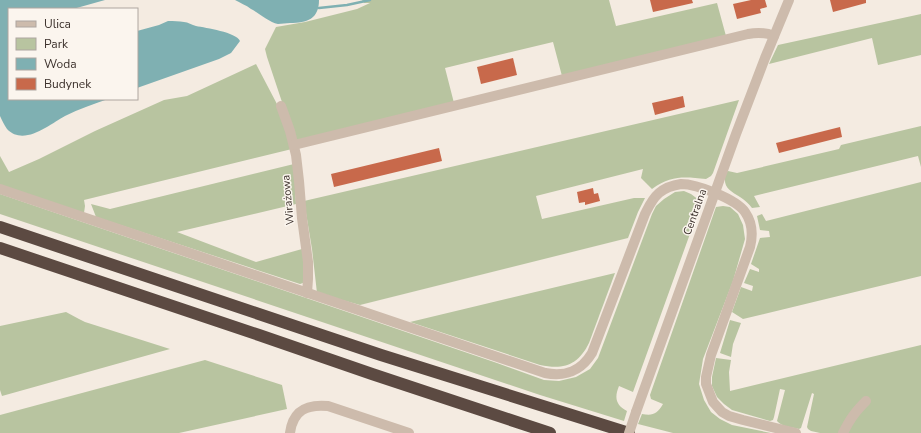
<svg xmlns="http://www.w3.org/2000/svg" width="921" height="433" font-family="'Nunito Sans',sans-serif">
<rect width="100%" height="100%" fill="#f4ebe1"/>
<g fill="#b8c4a0">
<path d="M362,0H609L616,26L717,3L726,36L562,76L553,42L445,68L454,103L295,141L267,57L265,49L276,27L305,22L357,9L370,3H364Z"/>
<path d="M921,14V55L878,65L872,38L769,64L778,45Z"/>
<path d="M256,64L278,106L292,149L84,200L85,206L84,213L0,185V156L9,172L39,159L95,131L164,100L187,96Z"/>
<path d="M739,100L713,173L711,176L706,179C684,177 672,175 652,189L641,178L643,169L536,196L542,219L634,198H645L638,212L628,238L360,305L317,293L312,249L304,201Z"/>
<path d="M921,126V167L918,156L754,196L760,207L752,208C749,204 745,200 740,197C729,190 722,187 726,172L728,171L737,173L839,149L841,145Z"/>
<path d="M294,164L296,204L177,232L256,262L302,249L305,270L303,283L300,284L96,217L91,204L110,209Z"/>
<path d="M921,182V276L743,319L732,312L741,287L752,291L753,286L744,283L750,269L759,272V269L751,264L760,238L770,237L769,231L760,230L757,216L762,214L766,221Z"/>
<path d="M684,191L691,194L699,200L700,206L633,392L619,386C614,398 616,405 627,411L624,421L540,395L0,214V194L497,363L544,380L559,381L576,377L590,369L598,358L652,214L656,206L664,199L675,192Z"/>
<path d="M723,206L730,207L738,214L743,225L745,239L733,281L703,359L699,384L704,400L711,412L720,419L732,425L771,433H673L638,424L642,414C653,416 657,414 663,404L651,399L650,395L716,207Z"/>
<path d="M615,273L589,343C578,365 564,370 540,365L410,322Z"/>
<path d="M66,312L79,319L85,322L170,349L2,396L0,390V326Z"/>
<path d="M730,320L741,323L733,344L731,357L720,353Z"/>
<path d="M921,345V433H820L811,431L808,429L807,427L814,394L812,393L801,428L799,429C792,427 782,427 777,421L785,390L780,389L774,417L773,420L770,421L732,410L724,404L717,397L712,386V377L716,358L731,360L729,372L730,391Z"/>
<path d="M205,360L282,385L287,409L179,433H0V415Z"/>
</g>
<g fill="#7fb0b2">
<path d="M0,0H105L73,9H9V99H108C94,104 79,109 65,116C50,124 24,147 7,129C4,125 2,120 0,116Z"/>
<path d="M235,0H319C319,19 307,23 290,23C286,23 282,24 278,24C269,22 259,13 251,9C246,5 240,3 235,0Z"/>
<path d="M168,21C174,21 179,21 184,22C188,22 192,25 196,26C206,28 236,32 240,41L231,53L219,59L137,88V31L159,25Z"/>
</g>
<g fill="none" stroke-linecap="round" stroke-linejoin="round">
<path stroke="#7fb0b2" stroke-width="2.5" d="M319,8L347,5L370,0"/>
</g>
<g fill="#c8694b">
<path d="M650,0H692L693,3L653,12Z"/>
<path d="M751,0H765L767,7L760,9L761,13L737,19L733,4Z"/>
<path d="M830,0H866V3L833,12Z"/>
<path d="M513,58L517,75L481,84L477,67Z"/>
<path d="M683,96L685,107L655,115L652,103Z"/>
<path d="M840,127L842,137L779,153L776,143Z"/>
<path d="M439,148L442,161L334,187L331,174Z"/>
<path d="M593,188L594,194L598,193L600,201L585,205V202L579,203L577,192Z"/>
</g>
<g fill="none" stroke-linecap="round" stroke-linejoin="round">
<g stroke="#cdbbac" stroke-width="10">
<path d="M281,106L290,131L296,155L299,181L302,218L308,262V279L307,293"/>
<path d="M294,145L748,34C758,32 765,32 774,36"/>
<path d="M0,189L545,373C566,377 581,371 592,353L645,214C649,206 652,199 659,193C665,188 674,185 681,184C697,184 736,199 745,212C752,222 753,235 750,247L711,355L706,377V384L713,402L722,412L729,416L743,420L796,433"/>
<path d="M636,412L736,134L765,58L789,0"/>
<path d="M290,433C293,410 307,404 328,406L409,433"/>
<path d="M843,433C850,419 855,412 866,401"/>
</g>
<g stroke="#5c4a42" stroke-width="12">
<path d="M0,227L381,355L629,433"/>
<path d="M0,248L259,335L372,374L550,433"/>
</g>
<path stroke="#cdbbac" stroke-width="10" d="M629,433L636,412"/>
</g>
<g text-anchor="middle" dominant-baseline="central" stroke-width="3" stroke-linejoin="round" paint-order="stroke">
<g font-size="11" fill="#3b302b" stroke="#fbf5ee">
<text transform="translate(288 200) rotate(-95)">Wirażowa</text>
<text transform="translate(695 212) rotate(-70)">Centralna</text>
</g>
</g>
<rect x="8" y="8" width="130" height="92" fill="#fbf5ee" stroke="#aea6a0"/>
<rect x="16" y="21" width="20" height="6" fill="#cdbbac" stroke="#aea6a0"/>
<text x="44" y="28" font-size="12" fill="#3b302b">Ulica</text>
<rect x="16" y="38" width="20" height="12" fill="#b8c4a0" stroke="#aea6a0"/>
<text x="44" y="48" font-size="12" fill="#3b302b">Park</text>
<rect x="16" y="58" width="20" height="12" fill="#7fb0b2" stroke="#aea6a0"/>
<text x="44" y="68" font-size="12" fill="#3b302b">Woda</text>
<rect x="16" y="78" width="20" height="12" fill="#c8694b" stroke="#aea6a0"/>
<text x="44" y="88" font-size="12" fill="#3b302b">Budynek</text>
</svg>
